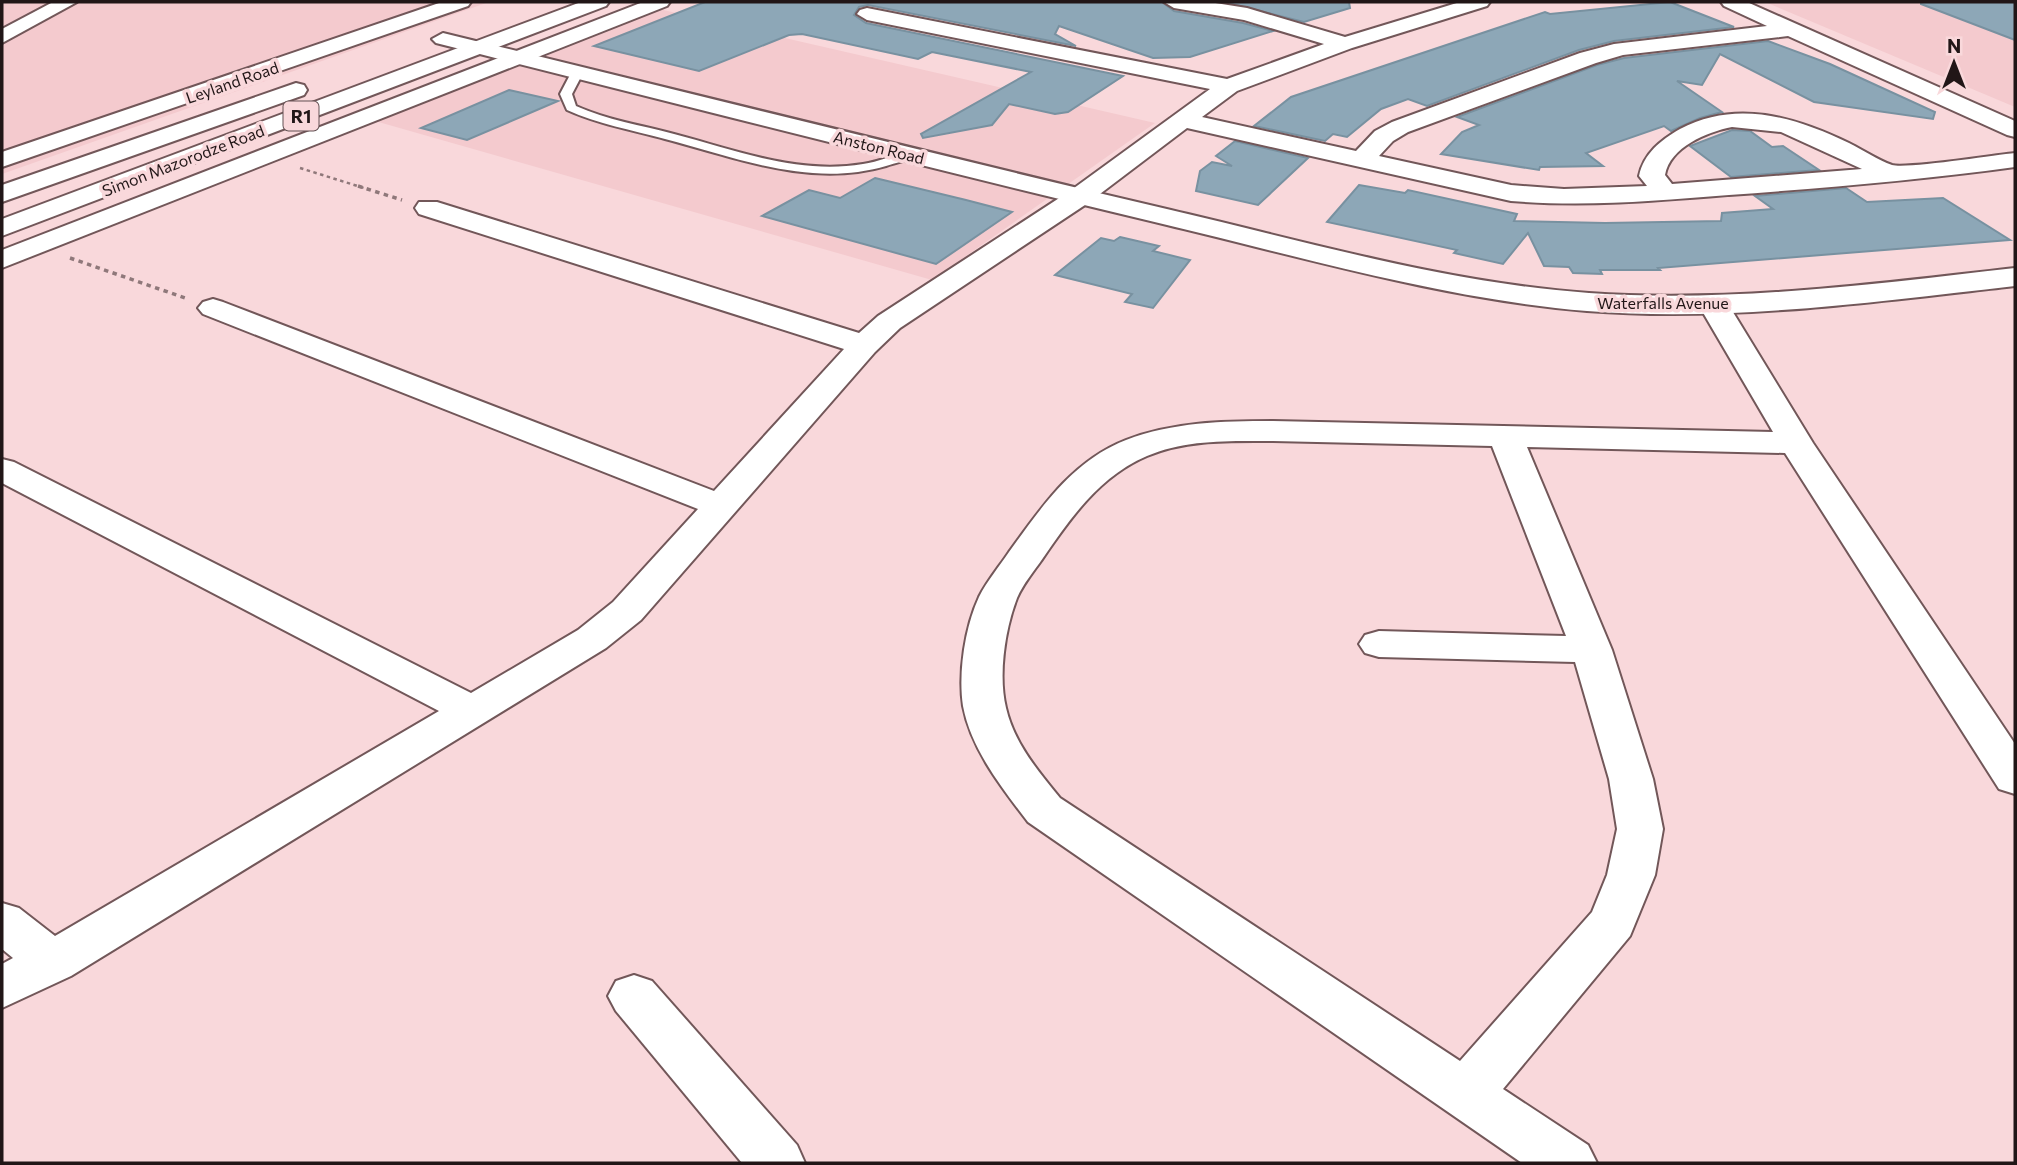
<svg xmlns="http://www.w3.org/2000/svg" width="2017" height="1165" font-family="Commissioner,sans-serif">
<rect width="100%" height="100%" fill="#f9d8db"/>
<g fill="#f4cace">
<path d="M2,2H489L2,174Z"/>
<path d="M1765,2H2015V107Z"/>
<path d="M659,9L1155,123L932,280L375,121Z"/>
</g>
<g fill="#8da7b7" stroke="#7891a0" stroke-width="2">
<path d="M705,2H1162L1174,11L1243,23L1273,31L1190,57L1153,58L1059,26L1055,34L1076,46L868,5L859,7L854,15L866,23L1123,76L1068,112L1055,114L1009,104L992,125L923,138L921,134L1031,72L932,52L918,59L802,34L789,35L699,71L594,46Z"/>
<path d="M1224,2H1349L1350,8L1304,22Z"/>
<path d="M1670,2L1734,27L1614,41L1579,50L1427,106L1408,99L1381,109L1347,137L1333,134L1325,141L1254,126L1291,97L1545,12L1550,14Z"/>
<path d="M1921,2H2015V40L1921,4Z"/>
<path d="M1768,41L1830,64L1935,112L1933,119L1814,102L1720,54L1702,85L1677,81L1722,112L1700,118L1671,131L1664,126L1586,153L1603,166L1540,167L1539,170L1441,154L1462,132L1479,125L1457,117L1597,65L1624,58Z"/>
<path d="M509,90L558,101L467,140L421,128Z"/>
<path d="M1732,130L1750,131L1772,147L1783,146L1819,170L1731,177L1690,146Z"/>
<path d="M1235,141L1308,158L1258,205L1196,191L1200,171L1212,162L1232,166L1216,156Z"/>
<path d="M875,178L966,200L1012,212L936,264L762,216L809,190L840,198Z"/>
<path d="M1359,185L1405,193L1408,190L1517,214L1514,221L1605,223L1721,221L1722,213L1773,209L1755,196L1846,188L1867,202L1943,198L2010,240L1658,268L1660,270H1600L1602,274L1573,273L1569,267L1544,266L1528,233L1503,264L1454,253L1457,250L1327,222Z"/>
<path d="M1120,237L1159,246L1153,251L1190,260L1153,308L1125,302L1132,294L1055,275L1101,238L1114,241Z"/>
</g>
<g fill="none" stroke-linecap="round" stroke-linejoin="round">
<defs>
<path id="lane" d="M577,70L583,73L572,94L576,106C607,120 641,125 674,134C735,150 798,175 863,164C878,162 894,155 909,151L915,155C908,161 895,163 886,166C811,188 737,158 665,139C632,130 598,124 567,110L560,94L571,73Z"/>
<g id="street">
<path d="M53,2H77L2,43V29Z"/>
<path d="M442,2H471L468,6L2,167V152Z"/>
<path d="M643,2H670L667,6L2,268V250Z"/>
<path d="M1164,2H1209L1247,8L1345,37L1460,2H1490L1487,6L1352,48L1237,91L1202,117L1356,151L1375,131L1392,122L1580,53L1614,44L1767,26L1724,6L1721,2H1747L2015,121V137L2007,135L1788,36L1623,55L1596,63L1408,132L1393,141L1379,156L1511,185L1564,189L1647,186L1639,176C1644,153 1661,140 1680,129C1736,99 1795,117 1849,143C1863,150 1878,160 1892,165C1907,169 1994,155 2015,153V167C1920,180 1825,188 1729,195C1656,201 1584,207 1511,201L1187,128L1088,203L900,328L875,352L641,620L606,648L71,976L2,1008V964L13,958L2,949V903L19,908L55,936L439,711L2,483V459L14,462L471,693L578,630L613,602L698,509L203,314L198,308L203,302L213,299L223,302L714,491L844,349L419,214L415,208L419,202H437L859,333L878,316L1070,191L1210,89L867,20L857,14L860,10L867,8L1227,79L1324,44L1244,20L1174,8ZM1732,127L1781,132L1862,169L1672,184L1665,175C1670,147 1707,132 1732,127Z"/>
<path d="M1713,295L1723,298L1728,304L1813,443L2015,744V794L1999,789L1785,453L1527,447L1612,650L1653,779L1663,829L1655,875L1630,936L1503,1089L1588,1145L1597,1163H1522L1028,822C1002,788 971,749 963,706C958,673 965,627 979,597C987,581 999,567 1009,552C1041,508 1072,461 1126,440C1173,422 1223,421 1273,421L1773,432L1698,304L1703,298ZM1273,441L1492,446L1566,636L1379,631L1365,635L1359,644L1365,653L1379,657L1575,662L1609,779L1617,829L1607,875L1592,912L1460,1061L1060,798C1038,771 1014,743 1006,708C998,675 1005,629 1017,598C1023,584 1034,571 1043,558C1071,517 1100,476 1147,456C1186,439 1232,441 1273,441Z"/>
<path d="M634,975L652,981L797,1145L805,1163H742L616,1011L608,996L616,981Z"/>
</g>
<path id="secondary" d="M443,33C686,92 928,153 1171,210C1309,242 1447,283 1589,293C1731,303 1874,284 2015,268V286C1874,302 1730,322 1587,311C1444,299 1306,258 1167,225C922,167 679,104 436,43L432,39Z"/>
<g id="highway">
<path d="M581,2H609L606,6L2,236V219Z"/>
<path d="M296,83L304,85L307,90L304,95L2,202V185Z"/>
</g>
</defs>
<use href="#lane" stroke="#725759" stroke-width="4"/>
<use href="#street" stroke="#725759" stroke-width="4"/>
<use href="#secondary" stroke="#725759" stroke-width="4"/>
<use href="#highway" stroke="#725759" stroke-width="4"/>
<path stroke="#8f787a" stroke-width="2.5" stroke-dasharray="3.5 3.5" stroke-linecap="butt" d="M300,168L364,188"/>
<g stroke="#8f787a" stroke-width="3.5" stroke-dasharray="4.5 4.5" stroke-linecap="butt">
<path d="M358,186L402,200"/>
<path d="M70,258L188,299"/>
</g>
<use href="#lane" fill="#fff" fill-rule="evenodd"/>
<use href="#street" fill="#fff" fill-rule="evenodd"/>
<use href="#secondary" fill="#fff" fill-rule="evenodd"/>
<use href="#highway" fill="#fff" fill-rule="evenodd"/>
</g>
<g text-anchor="middle" dominant-baseline="central" stroke-width="7" stroke-linejoin="round" paint-order="stroke">
<g font-size="16" fill="#211617" stroke="#f9d8db">
<text transform="translate(232 82) rotate(-19)">Leyland Road</text>
<text transform="translate(879 147) rotate(14)">Anston Road</text>
<text transform="translate(183 160) rotate(-21)">Simon Mazorodze Road</text>
<text x="1663" y="302">Waterfalls Avenue</text>
</g>
<rect fill="#f9d8db" stroke="#625052" stroke-width="2" x="283.5" y="101.5" width="35" height="29" rx="5"/>
<g font-size="18" font-weight="bold" fill="#211617">
<text x="301" y="116">R1</text>
</g>
</g>
<rect width="2017" height="1165" fill="none" stroke="#211617" stroke-width="7"/>
<g transform="translate(1954 63)" stroke="#f9d8db" stroke-width="5" paint-order="stroke">
<path d="M0-5L12 26L0 18L-12 26Z" fill="#211617"/>
<text y="-10" font-size="19" font-weight="bold" text-anchor="middle" fill="#211617">N</text>
</g>
</svg>
